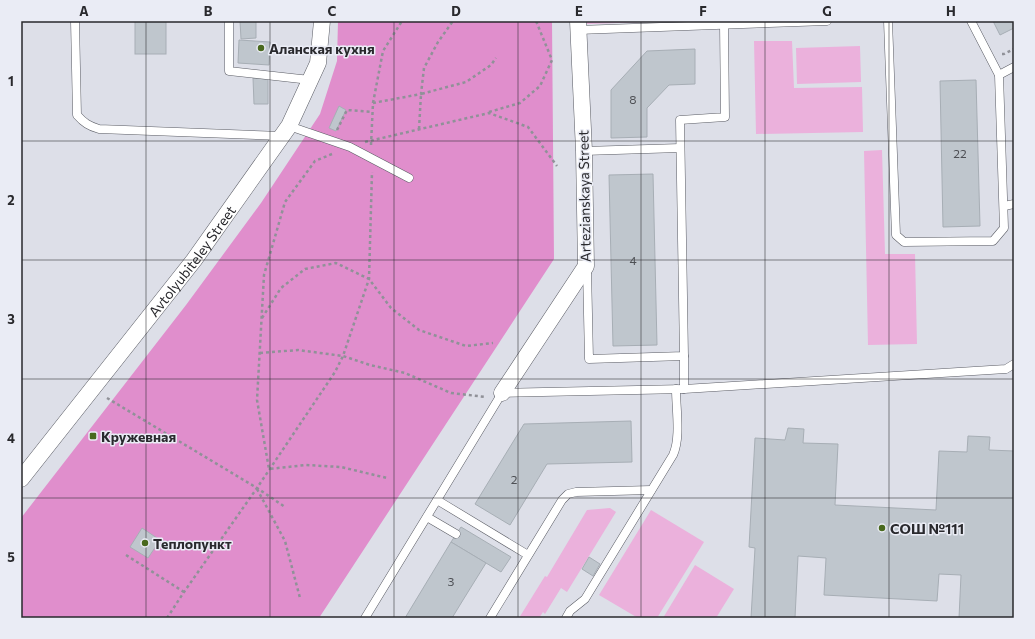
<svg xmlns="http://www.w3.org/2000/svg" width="1035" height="639" font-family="Commissioner,sans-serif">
<rect width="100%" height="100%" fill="#dddfe8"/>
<g fill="#ebb1dc">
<path d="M587,21H676L587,24Z"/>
<path d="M754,41H792L794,88L862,87L863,132L756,134Z"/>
<path d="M860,46L861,82L797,84L796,48Z"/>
<path d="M882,150L885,254H915L917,344L868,345L864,151Z"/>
<path d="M610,508L616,512L567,592L561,588L545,614L543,612L539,618H519L545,576L547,577L587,510Z"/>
<path d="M651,510L704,542L657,618H638L599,595Z"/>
<path d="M695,565L734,589L716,618H663Z"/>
</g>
<path fill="#e08ecc" d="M338,21H552L554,259L319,618H21V518L186,305L261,203L320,114L337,61Z"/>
<g fill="#bfc6cd" stroke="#a7aeb5">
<rect x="135" y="21" width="31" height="33"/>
<path d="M240,21H256V38L241,39Z"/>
<path d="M993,21H1014V28L1000,35Z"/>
<path d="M239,40L270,42L269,65L238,63Z"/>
<path d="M695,49V84L669,85L647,108V137L611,138V90L647,51Z"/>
<path d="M253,78H268V104H254Z"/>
<path d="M976,80L980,226L943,227L940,81Z"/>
<path d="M339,106L346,110L336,131L329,128Z"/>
<path d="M653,174L657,345L613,346L609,175Z"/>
<path d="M631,421L632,462L547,464L510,525L475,504L524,424Z"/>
<path d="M788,428L804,429L803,443L838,444L835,505L936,510L939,451L967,452L968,436L990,437L989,450L1014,451V618H959L961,575L939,574L937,601L824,595L826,558L798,556L795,618H751L755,548L749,547L755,438L785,440Z"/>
<path d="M461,527L511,557L501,572L451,542Z"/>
<path d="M142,528L160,540L148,558L130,547Z"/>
<path d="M451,542L486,563L463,600L452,618H405Z"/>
<path d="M589,557L600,564L593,576L582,569Z"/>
</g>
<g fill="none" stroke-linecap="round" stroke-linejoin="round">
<defs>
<g id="service">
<path d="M75,21L77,115C84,123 89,126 99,129L282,136"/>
<path d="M229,21V71L310,80"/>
<path d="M888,21L896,235L904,242L993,241L1004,228L999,75L971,21"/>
<path d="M578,30L827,21"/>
<path d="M999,75L1014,67"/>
<path d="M289,126L350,147L409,178"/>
<path d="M584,151L680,148"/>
<path d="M1004,206L1014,204"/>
<path d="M587,269L589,359L684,356L680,120L725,117L724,24"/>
<path d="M684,356V389L1006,369L1014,364"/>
<path d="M427,517L456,534"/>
<path d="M528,555L437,500L502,393L684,389"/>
<path d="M365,618L437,500"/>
<path d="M490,618L562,500L568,494L576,492L651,490"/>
<path d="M566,618L570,611L585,599L673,455C681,438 676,409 676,389"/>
</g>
<g id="minor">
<path d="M502,393L586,266L584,151L578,21"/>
<path id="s1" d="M21,479L194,260L289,126L318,63L322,21"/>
</g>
</defs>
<use href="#service" stroke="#5a5c64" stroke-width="9"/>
<use href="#minor" stroke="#5a5c64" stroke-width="17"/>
<g stroke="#909198" stroke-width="2.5" stroke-dasharray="3 3" stroke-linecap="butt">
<path d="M1002,54H1004L1014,49"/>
<path d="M373,103L421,94L424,68L438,42L453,21"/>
<path d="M489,112L520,103L540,86L552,60L536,21"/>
<path d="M419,129L421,94L466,82L491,65L496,58"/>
<path d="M337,130L347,110L372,112"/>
<path d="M365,142L489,113L528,127L557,166"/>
<path d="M371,145L373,103L383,51L402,21"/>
<path d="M332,154L315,161L285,202L264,275L257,400L269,469L306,465L341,467L387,478"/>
<path d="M262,318L281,288L305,269L336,263L369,279L391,308L419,330L466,346L493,343"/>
<path d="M260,353L298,350L343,356L370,365L405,373L451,393L486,397"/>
<path d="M107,398L257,488L285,507"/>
<path d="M257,489L285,541L300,598"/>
<path d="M126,555L184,592"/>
<path d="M167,618L184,592L257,488L335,372L343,356L369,279L372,172"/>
</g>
<use href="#service" stroke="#fff" stroke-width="8"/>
<use href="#minor" stroke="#fff" stroke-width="16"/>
</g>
<path fill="none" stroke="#29292d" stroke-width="1" stroke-opacity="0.55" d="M146,21V618M270,21V618M394,21V618M518,21V618M641,21V618M765,21V618M889,21V618M21,141H1014M21,260H1014M21,379H1014M21,498H1014"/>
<g fill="#49691e" stroke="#eaecf5" stroke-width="1.5">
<circle cx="261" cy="48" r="4"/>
<rect x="89" y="432" width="8" height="8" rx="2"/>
<circle cx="882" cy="528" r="4"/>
<circle cx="145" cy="543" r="4"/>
</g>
<g text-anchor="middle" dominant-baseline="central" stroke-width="3" stroke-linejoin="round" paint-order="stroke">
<g font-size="12" fill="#4e5055">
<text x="633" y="99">8</text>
<text x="960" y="153">22</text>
<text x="633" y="260">4</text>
<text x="514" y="479">2</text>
<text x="451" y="581">3</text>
</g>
<g font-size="14" font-weight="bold" fill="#29292d" stroke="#eaecf5" text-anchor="start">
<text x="269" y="48">Аланская кухня</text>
<text x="101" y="436">Кружевная</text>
<text x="890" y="528">СОШ №111</text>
<text x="153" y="543">Теплопункт</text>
</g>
<g font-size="14" fill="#29292d" stroke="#eaecf5">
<text transform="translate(584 196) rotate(-91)">Artezianskaya Street</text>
<text stroke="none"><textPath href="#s1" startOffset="277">Avtolyubiteley Street</textPath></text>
</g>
</g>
<rect width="1035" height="639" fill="none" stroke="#eaecf5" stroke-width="44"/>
<rect x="22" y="22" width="991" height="595" fill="none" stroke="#29292d" stroke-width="1.5"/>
<g font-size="13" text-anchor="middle" font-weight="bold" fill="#29292d">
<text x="84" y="16">A</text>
<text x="208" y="16">B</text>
<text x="332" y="16">C</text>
<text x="456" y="16">D</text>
<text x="579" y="16">E</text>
<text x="703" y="16">F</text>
<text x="827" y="16">G</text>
<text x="951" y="16">H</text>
<text x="11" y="86">1</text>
<text x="11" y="205">2</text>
<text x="11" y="324">3</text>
<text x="11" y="443">4</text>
<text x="11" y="562">5</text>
</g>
</svg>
